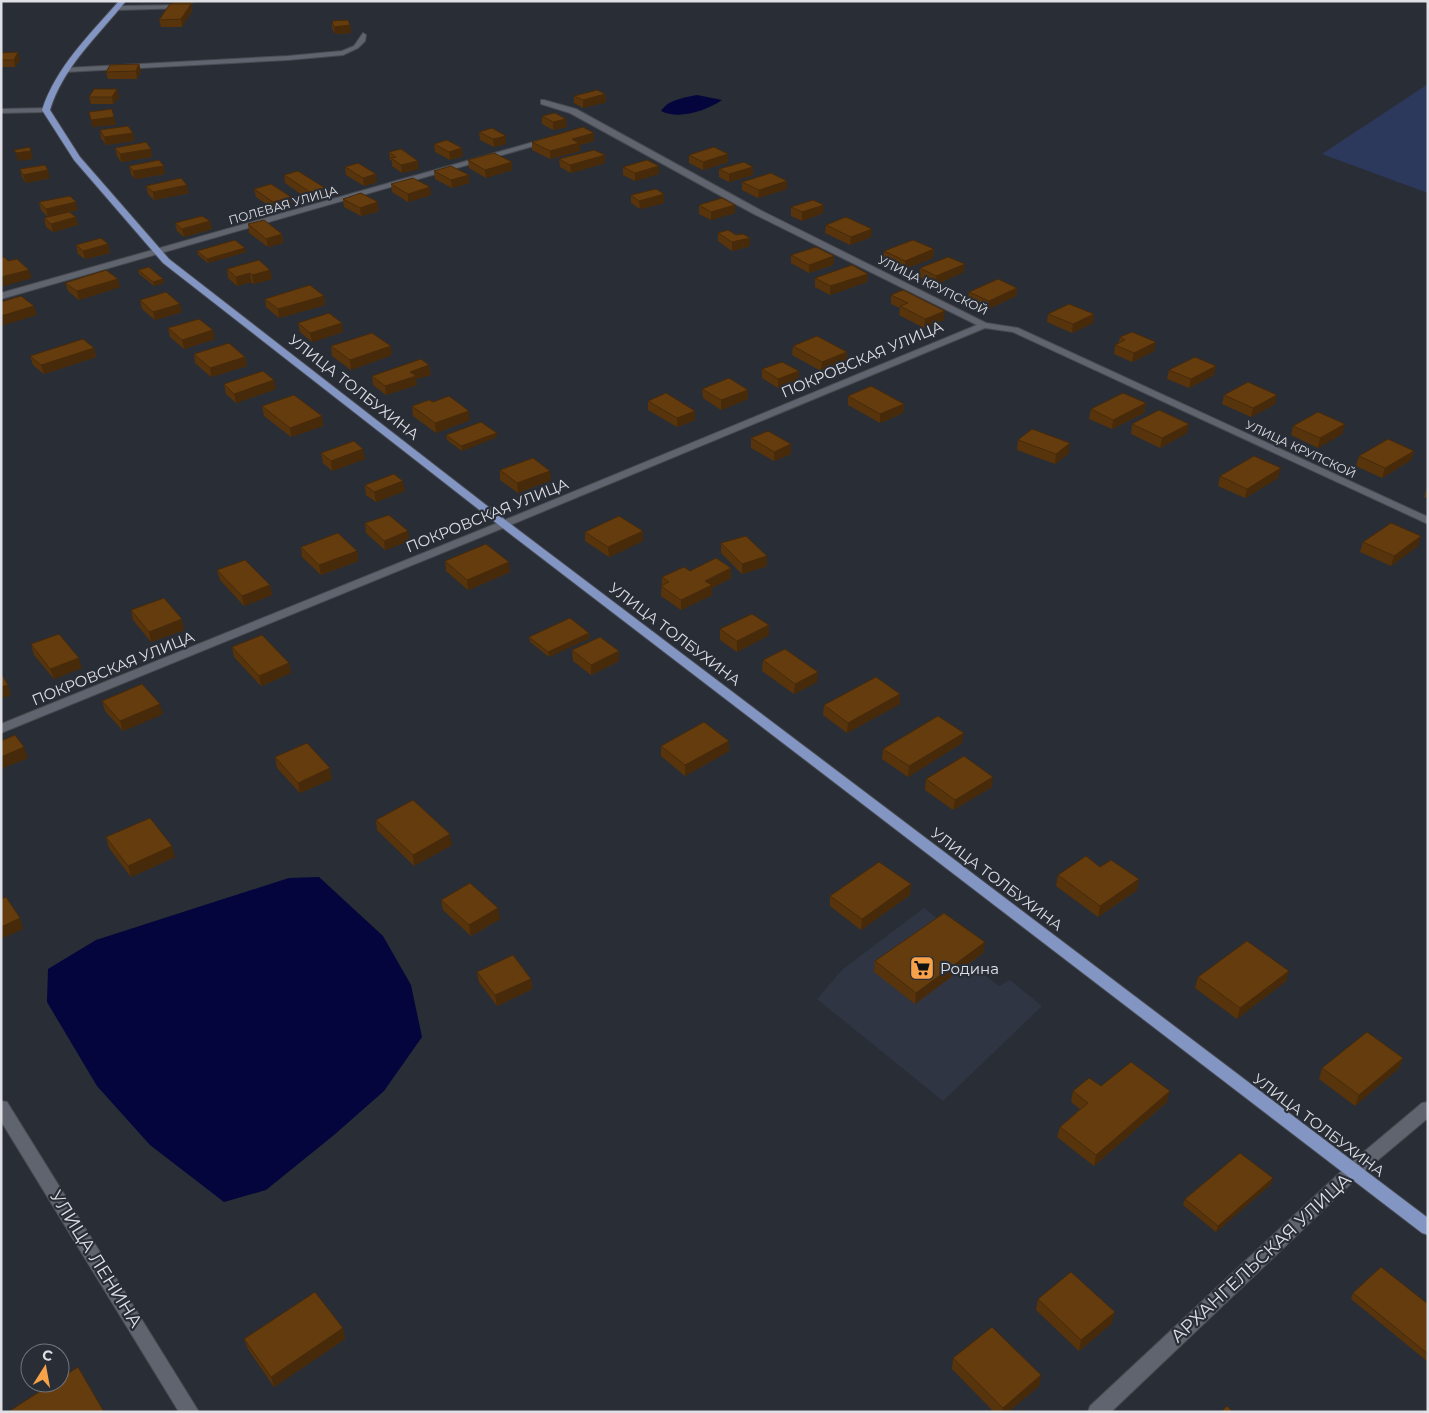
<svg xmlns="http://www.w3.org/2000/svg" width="1429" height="1413" font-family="Montserrat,sans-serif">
<rect width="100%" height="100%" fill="#292d35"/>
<path fill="#303544" d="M924,908L983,953L970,964L999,986L1010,980L1042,1006L943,1101L817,999L843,969Z"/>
<path fill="#2c395d" d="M1428,84V193L1322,154Z"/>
<g fill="#04053c">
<path d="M697,95L722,100C706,111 679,120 661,111C669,99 684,98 697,95Z"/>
<path d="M319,877L383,936L411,985L422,1037L384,1091L334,1135L266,1190L224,1202L150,1145L97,1086L47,1002L48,969L96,940L289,878Z"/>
</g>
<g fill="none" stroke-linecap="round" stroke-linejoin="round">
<defs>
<g id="minor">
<path d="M185,5L187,8L117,10L114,8L117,6Z"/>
<path d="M363,33L366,35L365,41L358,48L343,55L288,60L66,72L63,70L66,68L288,56L342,51L354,46Z"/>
<path d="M544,100L576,109L760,210L986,323L1018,328L1428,517V524L1013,332L985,328L508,526L1,733V724L500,522L977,325L754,214L570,113L541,104V100Z"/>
<path d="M49,108L50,110L46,112L1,113V109Z"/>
<path d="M544,139L551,141L1,299V293Z"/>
<path d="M1,1101L7,1102L199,1412H179L1,1121Z"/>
<path d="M1428,1102V1118L1359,1176L1111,1412H1088L1090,1406L1347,1166L1422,1103Z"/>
</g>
<path id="major" d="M119,1H126C98,36 63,67 50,110L80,157L169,259L508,522L1428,1218V1235L1422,1233L500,526L163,263L74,160L42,110C56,67 90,34 119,1Z"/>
</defs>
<use href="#minor" stroke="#474a51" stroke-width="2"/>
<use href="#major" stroke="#474a51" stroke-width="2"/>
<use href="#minor" fill="#60646e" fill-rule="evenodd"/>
<use href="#major" fill="#8395c2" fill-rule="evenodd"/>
</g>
<g fill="#57340c">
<path d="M195,1L191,5L192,11L182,27H161L159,20L173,4V2Z"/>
<path d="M332,21L350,25L351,33L335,34L332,28Z"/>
<path d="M1,53L20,60L15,67H1Z"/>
<path d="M139,64L141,71L137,79H108L106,72Z"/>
<path d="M117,89L119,97L113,104H91L89,97Z"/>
<path d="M605,94L606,102L583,108L574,103V96Z"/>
<path d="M542,116L567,127L553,130L542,124Z"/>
<path d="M100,130L133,133L134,141L106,145L101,138Z"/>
<path d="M479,132L506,136V144L494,147L480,140Z"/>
<path d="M594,133V141L580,145V151L550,159L532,150V142Z"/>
<path d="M434,144L463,156L450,160L435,152Z"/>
<path d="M115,148L151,149L152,157L121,162L117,156Z"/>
<path d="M389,152L419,169L402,173L392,166V161L390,160Z"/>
<path d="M605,155V163L571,173L560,167L559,159Z"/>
<path d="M689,155L728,162L703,170L689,163Z"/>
<path d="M468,160L512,162V170L486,178L469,168Z"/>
<path d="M129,166L165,174L135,179L131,174Z"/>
<path d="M659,166V174L635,181L623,175V167Z"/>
<path d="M345,167L377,182L364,186L346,175Z"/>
<path d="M20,169L50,178L26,183L22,177Z"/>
<path d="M719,169L753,175L729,182L719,177Z"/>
<path d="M434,171L469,183L452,188L435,179Z"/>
<path d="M284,175L326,196L311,201L285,183Z"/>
<path d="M742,182L787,189L758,198L742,190Z"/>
<path d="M391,184L431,195L408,202L392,192Z"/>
<path d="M146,186L189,193L154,200L148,194Z"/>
<path d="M254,189L291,197L292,206L275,210L256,197Z"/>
<path d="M664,194V203L640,209L631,203V195Z"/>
<path d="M343,199L379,211L361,216L344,207Z"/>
<path d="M39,202L78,210L70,212L76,217L78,225L53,232L46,227L44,218L48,217L41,210Z"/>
<path d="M699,205H735V213L711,220L699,214Z"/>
<path d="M791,207L823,213L802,221L791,216Z"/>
<path d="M175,223L212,229L184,237L177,231Z"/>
<path d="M248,224L282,234L283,243L268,247L249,233Z"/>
<path d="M826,225L871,237L850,245L825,233Z"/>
<path d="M718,233L750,246L732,251L718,241Z"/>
<path d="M108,244L110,253L85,259L78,254L76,245Z"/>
<path d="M934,249L933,258L905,269L883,260L884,251Z"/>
<path d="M197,251L246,252L208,263L198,255Z"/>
<path d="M791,255L834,256L833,265L809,273L791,263Z"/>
<path d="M259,260L272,279L254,284L251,282L237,286L228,278L227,269Z"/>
<path d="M920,268L964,272L935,285L919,277Z"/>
<path d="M138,270L163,279L164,283L154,286L139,274Z"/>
<path d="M868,274L867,282L830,295L815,287V278Z"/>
<path d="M65,283L120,287L79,300L68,291Z"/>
<path d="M1017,288L1016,296L988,309L968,301L969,292Z"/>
<path d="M891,295L944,320L924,328L899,315L900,308L891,304Z"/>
<path d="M324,296L325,305L279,318L266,307L265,299Z"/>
<path d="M140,300L182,312L155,320L142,309Z"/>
<path d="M1048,314H1094L1093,323L1072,333L1047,322Z"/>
<path d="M298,323L343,332L312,342L300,332Z"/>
<path d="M168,328L215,339L184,349L170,337Z"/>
<path d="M1120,337L1154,351L1132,362L1114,354L1115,345L1119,342Z"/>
<path d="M331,346L392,355L351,370L332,356Z"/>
<path d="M793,346L847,352L846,361L821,371L792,355Z"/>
<path d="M94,348L96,357L44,374L33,365L30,356Z"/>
<path d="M194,354L245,357L247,366L211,377L195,363Z"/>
<path d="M762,369L799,371L798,380L778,388L762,378Z"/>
<path d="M1169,370L1214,375L1189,388L1167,379Z"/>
<path d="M431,375L416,379L417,385L386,395L373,385L372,376Z"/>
<path d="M224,384L276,389L236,403L226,394Z"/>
<path d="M702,389L748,399L721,410L703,398Z"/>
<path d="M1224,395L1275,404L1251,417L1222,404Z"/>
<path d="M848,396L904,404L903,413L880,423L848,405Z"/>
<path d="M648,401L695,411V420L677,427L648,410Z"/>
<path d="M1146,403L1144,413L1112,429L1089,419L1091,409Z"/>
<path d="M262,406L322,416L323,426L291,437L264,416Z"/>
<path d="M412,406L470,420L436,433L413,416Z"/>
<path d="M1132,424H1189L1187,433L1160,448L1131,434Z"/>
<path d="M1345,424L1342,434L1318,448L1291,435L1293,426Z"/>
<path d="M446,435L497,437L462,451L447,440Z"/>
<path d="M751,438L791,454L774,461L751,448Z"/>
<path d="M1018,440L1069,453L1055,464L1017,450Z"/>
<path d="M1414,451L1411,460L1382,478L1356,466L1359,456Z"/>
<path d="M321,453L365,459L332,471L323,463Z"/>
<path d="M500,470L551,480L518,493L500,480Z"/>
<path d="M1220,476L1278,478L1245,498L1218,486Z"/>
<path d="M365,485L405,491L376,502L366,495Z"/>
<path d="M1427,487H1428V498L1424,497Z"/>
<path d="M365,523L408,531L409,541L385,550L366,533Z"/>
<path d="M643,531V541L609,557L585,541V532Z"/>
<path d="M1363,542L1418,546L1391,566L1360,552Z"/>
<path d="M721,543L767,556V566L742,574L721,553Z"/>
<path d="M301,547L357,551L358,561L321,575L302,557Z"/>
<path d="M445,561L510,572L468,590L446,571Z"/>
<path d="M731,568V578L712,588V595L681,610L661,596L662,577L690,571Z"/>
<path d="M217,570L270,585L272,595L244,606L220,580Z"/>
<path d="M131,610L184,630L151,642L133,620Z"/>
<path d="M720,629L769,635L737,652L720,640Z"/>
<path d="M589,633L590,638L549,657L530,642L529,637Z"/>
<path d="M31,644L82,668L54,679L34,655Z"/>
<path d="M232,647L289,663L291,673L261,686L234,657Z"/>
<path d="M572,650L619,651V661L591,675L573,661Z"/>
<path d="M763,660L817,682L794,694L762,671Z"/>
<path d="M102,701L163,714L123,731L105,711Z"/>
<path d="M900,704L847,733L823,715L824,705Z"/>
<path d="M729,741V751L685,776L661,756V746Z"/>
<path d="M962,743L908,777L882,759L883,749Z"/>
<path d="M275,757L332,779L300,793L277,768Z"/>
<path d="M926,779L992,787L953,810L925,790Z"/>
<path d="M376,820L452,845L414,866L377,830Z"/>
<path d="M106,837L175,857L131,877L109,848Z"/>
<path d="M1100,867L1139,879L1137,890L1098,917L1056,886L1058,875Z"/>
<path d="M911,884L910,895L861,930L830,906V896Z"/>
<path d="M441,900L500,919L471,936L443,910Z"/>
<path d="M985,942L983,953L915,1004L874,972L875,961Z"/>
<path d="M1289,971L1286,981L1237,1019L1195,988L1198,977Z"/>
<path d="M477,972L531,979L532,989L497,1006L479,982Z"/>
<path d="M1403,1058L1399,1068L1355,1106L1319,1079L1322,1068Z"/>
<path d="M1073,1091L1167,1102L1094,1166L1057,1137L1060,1127L1080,1109L1071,1102Z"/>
<path d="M1273,1178L1271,1184L1216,1232L1183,1205L1185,1199Z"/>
<path d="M1353,1293L1428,1304V1362L1351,1299Z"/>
<path d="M1038,1299L1112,1323L1079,1351L1036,1310Z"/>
<path d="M343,1328L345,1339L274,1387L248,1349L244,1339Z"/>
<path d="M953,1358L1041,1375L1039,1386L1008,1412H994L952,1369Z"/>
</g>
<g fill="#472a0a">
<path d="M191,4L192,11L182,27L181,19Z"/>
<path d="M350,25L351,33L335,34L334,27Z"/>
<path d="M18,52L20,60L15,67L14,60Z"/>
<path d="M139,64L141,71L137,79L136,71Z"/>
<path d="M117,89L119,97L113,104L112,97Z"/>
<path d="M605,94L606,102L583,108V100Z"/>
<path d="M114,117L116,125L92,127L91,120Z"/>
<path d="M566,119L567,127L553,130V122Z"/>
<path d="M133,133L134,141L106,145L104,137Z"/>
<path d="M594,133V141L580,145V151L550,159V151L572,139Z"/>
<path d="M506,136V144L494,147L493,139Z"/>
<path d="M462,148L463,156L450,160L449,152Z"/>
<path d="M151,149L152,157L121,162L120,154Z"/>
<path d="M31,151L33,159L18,161L16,153Z"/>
<path d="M728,154V162L703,170V162Z"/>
<path d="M605,155V163L571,173L570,165Z"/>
<path d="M418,161L419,169L402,173L401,165Z"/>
<path d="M512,162V170L486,178L485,170Z"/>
<path d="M164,166L165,174L135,179L133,171Z"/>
<path d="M659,166V174L635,181V173Z"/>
<path d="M753,167V175L729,182V174Z"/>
<path d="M48,170L50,178L26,183L23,175Z"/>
<path d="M376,174L377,182L364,186L363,178Z"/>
<path d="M469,175V183L452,188L451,180Z"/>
<path d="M787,181V189L758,198L759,190Z"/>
<path d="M187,185L189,193L154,200L153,192Z"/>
<path d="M430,187L431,195L408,202V194Z"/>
<path d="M325,188L326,196L311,201L310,192Z"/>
<path d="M664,194V203L640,209L639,201Z"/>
<path d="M291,197L292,206L275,210L273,202Z"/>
<path d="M76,202L78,210L48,217L46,209Z"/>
<path d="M378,202L379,211L361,216L360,208Z"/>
<path d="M735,205V213L711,220V212Z"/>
<path d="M824,205L823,213L802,221V212Z"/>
<path d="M76,217L78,225L53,232L51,224Z"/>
<path d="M210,221L212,229L184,237L182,229Z"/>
<path d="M872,229L871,237L850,245L851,237Z"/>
<path d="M282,234L283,243L268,247L266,239Z"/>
<path d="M750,238V246L732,251V242Z"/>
<path d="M108,244L110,253L85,259L83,251Z"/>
<path d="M245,248L246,252L208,263L207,259Z"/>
<path d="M934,249L933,258L905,269V261Z"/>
<path d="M834,256L833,265L809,273V265Z"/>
<path d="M965,264L964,272L935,285L936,276Z"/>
<path d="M29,270L32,278L1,287V277Z"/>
<path d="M270,270L272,279L254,284L252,275Z"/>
<path d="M250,273L251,282L237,286L236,277Z"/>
<path d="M868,274L867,282L830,295V286Z"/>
<path d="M118,279L120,287L79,300L77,291Z"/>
<path d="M163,279L164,283L154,286L153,282Z"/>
<path d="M1017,288L1016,296L988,309L989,301Z"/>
<path d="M324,296L325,305L279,318L278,309Z"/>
<path d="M180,304L182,312L155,320L153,312Z"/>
<path d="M34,306L37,315L1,326V316Z"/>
<path d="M945,311L944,320L924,328L925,319Z"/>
<path d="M1094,314L1093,323L1072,333L1073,324Z"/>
<path d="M342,323L343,332L312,342L310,333Z"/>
<path d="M213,330L215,339L184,349L182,340Z"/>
<path d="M1156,342L1154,351L1132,362L1134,353Z"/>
<path d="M391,346L392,355L351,370L350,360Z"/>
<path d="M94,348L96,357L44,374L41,365Z"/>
<path d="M847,352L846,361L821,371L822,362Z"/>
<path d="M245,357L247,366L211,377L210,368Z"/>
<path d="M429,365L431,375L416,379L417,385L386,395L385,386L410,372Z"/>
<path d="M1216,366L1214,375L1189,388L1191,379Z"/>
<path d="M799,371L798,380L778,388V379Z"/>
<path d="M274,380L276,389L236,403L234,394Z"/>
<path d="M748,390V399L721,410V400Z"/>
<path d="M1277,395L1275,404L1251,417L1253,408Z"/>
<path d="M1146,403L1144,413L1112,429L1113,420Z"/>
<path d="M904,404L903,413L880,423V414Z"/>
<path d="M469,411L470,420L436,433L435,423Z"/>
<path d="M695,411V420L677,427V418Z"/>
<path d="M322,416L323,426L291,437L290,428Z"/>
<path d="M1189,424L1187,433L1160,448L1162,438Z"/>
<path d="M1345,424L1342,434L1318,448L1320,438Z"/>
<path d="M497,433V437L462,451L461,446Z"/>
<path d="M1070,443L1069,453L1055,464L1056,454Z"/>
<path d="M791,444V454L774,461V452Z"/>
<path d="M363,449L365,459L332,471L331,461Z"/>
<path d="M1414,451L1411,460L1382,478L1385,468Z"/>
<path d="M1281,468L1278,478L1245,498L1247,489Z"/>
<path d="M550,471L551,480L518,493L517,483Z"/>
<path d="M403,481L405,491L376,502L374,492Z"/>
<path d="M408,531L409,541L385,550L384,541Z"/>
<path d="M643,531V541L609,557L608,547Z"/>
<path d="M1421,536L1418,546L1391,566L1394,556Z"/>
<path d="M357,551L358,561L321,575L319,565Z"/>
<path d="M767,556V566L742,574V564Z"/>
<path d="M509,562L510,572L468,590L467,580Z"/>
<path d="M731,568V578L712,588V595L681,610V600L705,581Z"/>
<path d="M270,585L272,595L244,606L242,596Z"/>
<path d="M182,619L184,630L151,642L149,632Z"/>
<path d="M769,625V635L737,652V641Z"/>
<path d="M589,633L590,638L549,657L548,652Z"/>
<path d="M619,651V661L591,675V665Z"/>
<path d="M79,658L82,668L54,679L50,669Z"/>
<path d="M289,663L291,673L261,686L259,676Z"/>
<path d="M818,672L817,682L794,694L795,684Z"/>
<path d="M8,685L11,695L1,699V687Z"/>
<path d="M900,694V704L847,733L848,723Z"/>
<path d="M160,704L163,714L123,731L120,721Z"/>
<path d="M964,733L962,743L908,777L909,766Z"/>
<path d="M729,741V751L685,776V765Z"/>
<path d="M24,747L28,758L1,769V757Z"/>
<path d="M330,768L332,779L300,793L298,783Z"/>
<path d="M993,777L992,787L953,810L955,800Z"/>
<path d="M450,834L452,845L414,866L413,855Z"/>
<path d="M172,846L175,857L131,877L128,866Z"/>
<path d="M1139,879L1137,890L1098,917L1100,906Z"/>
<path d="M911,884L910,895L861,930L862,919Z"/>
<path d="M498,908L500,919L471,936L469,925Z"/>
<path d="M20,918L23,929L1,939V927Z"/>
<path d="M985,942L983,953L915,1004L916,993Z"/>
<path d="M1289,971L1286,981L1237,1019L1240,1008Z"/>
<path d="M531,979L532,989L497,1006L495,995Z"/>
<path d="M1403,1058L1399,1068L1355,1106L1359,1095Z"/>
<path d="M1170,1091L1167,1102L1094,1166L1096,1155Z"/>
<path d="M1273,1178L1271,1184L1216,1232L1218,1226Z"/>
<path d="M1115,1312L1112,1323L1079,1351L1081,1340Z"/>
<path d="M343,1328L345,1339L274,1387L271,1377Z"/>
<path d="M1041,1375L1039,1386L1008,1412H1002L1003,1408Z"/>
</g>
<g fill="#653c0e" stroke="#472a0a">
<path d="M173,1H192L191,2H173Z"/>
<path d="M170,4H191L181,19L159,20Z"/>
<path d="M348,20L350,25L334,27L332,21Z"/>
<path d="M18,52L14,60H1V53Z"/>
<path d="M139,64L136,71L106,72L110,65Z"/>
<path d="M94,89H117L112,97H89Z"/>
<path d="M597,90L605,94L583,100L574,96Z"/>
<path d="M112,109L114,117L91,120L89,112Z"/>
<path d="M555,113L566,119L553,122L542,116Z"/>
<path d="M128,126L133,133L104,137L100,130Z"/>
<path d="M583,127L594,133L572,139L579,143L550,151L532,142Z"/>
<path d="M492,128L506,136L493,139L479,132Z"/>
<path d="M447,140L462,148L449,152L434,144Z"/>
<path d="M146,142L151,149L120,154L115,148Z"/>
<path d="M30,147L31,151L16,153L14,150Z"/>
<path d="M714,147L728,154L703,162L689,155Z"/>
<path d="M401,149L418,161L401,165L391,158L396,157L389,152Z"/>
<path d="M594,150L605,155L570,165L559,159Z"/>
<path d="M494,153L512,162L485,170L468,160Z"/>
<path d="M159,160L164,166L133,171L129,166Z"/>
<path d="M647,160L659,166L635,173L623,167Z"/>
<path d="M744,162L753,167L729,174L719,169Z"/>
<path d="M358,163L376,174L363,178L345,167Z"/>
<path d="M45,165L48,170L23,175L20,169Z"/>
<path d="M451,166L469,175L451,180L434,171Z"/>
<path d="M298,171L325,188L310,192L284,175Z"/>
<path d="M771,173L787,181L759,190L742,182Z"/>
<path d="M181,178L187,185L153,192L146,186Z"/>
<path d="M413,178L430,187L408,194L391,184Z"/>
<path d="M271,184L291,197L273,202L254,189Z"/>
<path d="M656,189L664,194L639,201L631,195Z"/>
<path d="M361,193L378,202L360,208L343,199Z"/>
<path d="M70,196L76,202L46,209L39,202Z"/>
<path d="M722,198L735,205L711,212L699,205Z"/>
<path d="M813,200L824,205L802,212L791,207Z"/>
<path d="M69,212L76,217L51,224L44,218Z"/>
<path d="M202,216L210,221L182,229L175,223Z"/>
<path d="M846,217L872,229L851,237L826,225Z"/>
<path d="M264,220L282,234L266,239L248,224Z"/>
<path d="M728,230L736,235L743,234L750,238L732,242L718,233Z"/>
<path d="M101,238L108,244L83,251L76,245Z"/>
<path d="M235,240L245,248L207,259L197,251Z"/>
<path d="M913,240L934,249L905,261L884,251Z"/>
<path d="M816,247L834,256L809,265L791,255Z"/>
<path d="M4,257L8,261L17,259L29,270L1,277V258Z"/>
<path d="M948,257L965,264L936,276L920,268Z"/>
<path d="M259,260L270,270L252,275L250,273L236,277L227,269Z"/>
<path d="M852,265L868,274L830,286L815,278Z"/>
<path d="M149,267L163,279L153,282L138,270Z"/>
<path d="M106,270L118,279L77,291L65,283Z"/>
<path d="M998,279L1017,288L989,301L969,292Z"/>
<path d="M310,285L324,296L278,309L265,299Z"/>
<path d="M903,290L945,311L925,319L900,306L908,303L891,295Z"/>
<path d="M166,292L180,304L153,312L140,300Z"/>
<path d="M21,296L34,306L1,316V302Z"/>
<path d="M1069,304L1094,314L1073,324L1048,314Z"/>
<path d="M329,313L342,323L310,333L298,323Z"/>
<path d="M199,319L213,330L182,340L168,328Z"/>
<path d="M1132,332L1156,342L1134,353L1115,345L1125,340L1120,337Z"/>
<path d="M372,333L391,346L350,360L331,346Z"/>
<path d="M817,336L847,352L822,362L793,346Z"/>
<path d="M83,339L94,348L41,365L30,356Z"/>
<path d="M229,343L245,357L210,368L194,354Z"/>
<path d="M1195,357L1216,366L1191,379L1169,370Z"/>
<path d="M421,359L429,365L410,372L416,376L385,386L372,376Z"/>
<path d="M782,362L799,371L778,379L762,369Z"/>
<path d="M263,371L274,380L234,394L224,384Z"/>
<path d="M729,378L748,390L721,400L702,389Z"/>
<path d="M1248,382L1277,395L1253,408L1224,395Z"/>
<path d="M871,386L904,404L880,414L848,396Z"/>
<path d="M666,393L695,411L677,418L648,401Z"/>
<path d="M1123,393L1146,403L1113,420L1091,409Z"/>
<path d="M294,395L322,416L290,428L262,406Z"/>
<path d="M449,396L469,411L435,423L412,406L429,400L433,402Z"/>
<path d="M1159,410L1189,424L1162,438L1132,424Z"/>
<path d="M1318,412L1345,424L1320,438L1293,426Z"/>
<path d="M481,422L497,433L461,446L446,435Z"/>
<path d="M1032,429L1070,443L1056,454L1018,440Z"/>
<path d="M768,431L791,444L774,452L751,438Z"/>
<path d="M1388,439L1414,451L1385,468L1359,456Z"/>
<path d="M354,441L363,449L331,461L321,453Z"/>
<path d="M1254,456L1281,468L1247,489L1220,476Z"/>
<path d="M533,458L550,471L517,483L500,470Z"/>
<path d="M394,474L403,481L374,492L365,485Z"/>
<path d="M389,515L408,531L384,541L365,523Z"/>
<path d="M619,516L643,531L608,547L585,532Z"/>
<path d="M1391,523L1421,536L1394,556L1363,542Z"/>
<path d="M338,533L357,551L319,565L301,547Z"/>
<path d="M746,536L767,556L742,564L721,543Z"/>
<path d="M486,544L509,562L467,580L445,561Z"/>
<path d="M716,558L731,568L705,581L712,585L681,600L661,586L669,582L662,577L684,567L690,571Z"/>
<path d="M245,560L270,585L242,596L217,570Z"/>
<path d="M164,598L182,619L149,632L131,610Z"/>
<path d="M752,614L769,625L737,641L720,629Z"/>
<path d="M570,618L589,633L548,652L529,637Z"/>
<path d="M59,634L79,658L50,669L31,644Z"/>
<path d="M262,635L289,663L259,676L232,647Z"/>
<path d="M600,637L619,651L591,665L572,650Z"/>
<path d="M785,649L818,672L795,684L763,660Z"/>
<path d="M1,673L8,685L1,687Z"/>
<path d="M876,677L900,694L848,723L824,705Z"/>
<path d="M142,684L160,704L120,721L102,701Z"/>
<path d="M938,716L964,733L909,766L883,749Z"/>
<path d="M704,722L729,741L685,765L661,746Z"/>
<path d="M15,735L24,747L1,757V741Z"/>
<path d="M307,743L330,768L298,783L275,757Z"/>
<path d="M964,756L993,777L955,800L926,779Z"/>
<path d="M413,800L450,834L413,855L376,820Z"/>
<path d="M150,818L172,846L128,866L106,837Z"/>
<path d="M1086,856L1100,867L1111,860L1139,879L1100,906L1058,875Z"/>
<path d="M879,862L911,884L862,919L830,896Z"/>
<path d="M470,883L498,908L469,925L441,900Z"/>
<path d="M6,897L20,918L1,927V899Z"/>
<path d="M944,913L985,942L916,993L875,961Z"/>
<path d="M1247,941L1289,971L1240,1008L1198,977Z"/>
<path d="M513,955L531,979L495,995L477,972Z"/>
<path d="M1367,1032L1403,1058L1359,1095L1322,1068Z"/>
<path d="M1131,1062L1170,1091L1096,1155L1060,1127L1088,1103L1073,1091L1089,1078L1101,1086Z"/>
<path d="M1240,1153L1273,1178L1218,1226L1185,1199Z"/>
<path d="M1381,1267L1428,1304V1354L1353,1293Z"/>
<path d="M1071,1272L1115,1312L1081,1340L1038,1299Z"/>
<path d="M315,1292L343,1328L271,1377L244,1339Z"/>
<path d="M992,1327L1041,1375L1003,1408L953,1358Z"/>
<path d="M78,1367L104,1412H8L53,1383H60V1379Z"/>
<path d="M1227,1406L1233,1412H1221Z"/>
</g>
<defs>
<symbol id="supermarket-square" viewBox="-11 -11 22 22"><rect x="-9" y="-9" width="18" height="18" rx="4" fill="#f7a149" stroke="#292d35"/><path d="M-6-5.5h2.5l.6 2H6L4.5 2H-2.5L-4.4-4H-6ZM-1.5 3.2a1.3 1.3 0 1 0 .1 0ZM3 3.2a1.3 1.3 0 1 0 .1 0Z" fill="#111"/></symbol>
</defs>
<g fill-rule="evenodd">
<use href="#supermarket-square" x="908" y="954" width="28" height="28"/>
</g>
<g text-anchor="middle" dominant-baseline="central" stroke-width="4.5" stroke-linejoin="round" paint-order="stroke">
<g font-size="12" fill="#dee0e6" stroke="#292d35">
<text transform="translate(283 205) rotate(-16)">ПОЛЕВАЯ УЛИЦА</text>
<text transform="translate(933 285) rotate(26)">УЛИЦА КРУПСКОЙ</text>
<text transform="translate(1301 449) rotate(25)">УЛИЦА КРУПСКОЙ</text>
</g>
<g font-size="15" fill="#dee0e6" stroke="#292d35">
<text transform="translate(862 359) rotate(-23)">ПОКРОВСКАЯ УЛИЦА</text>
<text transform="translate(354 387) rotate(38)">УЛИЦА ТОЛБУХИНА</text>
<text transform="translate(487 515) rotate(-22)">ПОКРОВСКАЯ УЛИЦА</text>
<text transform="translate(675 634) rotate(37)">УЛИЦА ТОЛБУХИНА</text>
<text transform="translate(113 668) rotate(-22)">ПОКРОВСКАЯ УЛИЦА</text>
<text transform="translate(997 879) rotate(37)">УЛИЦА ТОЛБУХИНА</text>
<text transform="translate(1319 1125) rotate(37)">УЛИЦА ТОЛБУХИНА</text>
</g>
<g font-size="15" fill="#dee0e6" stroke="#292d35" text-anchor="start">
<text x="940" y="968">Родина</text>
</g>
<g font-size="18" fill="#dee0e6" stroke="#292d35">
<text transform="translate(1261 1258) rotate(-43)">АРХАНГЕЛЬСКАЯ УЛИЦА</text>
<text transform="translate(96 1259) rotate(58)">УЛИЦА ЛЕНИНА</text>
</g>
</g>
<rect width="1429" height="1413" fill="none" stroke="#dee0e6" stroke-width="5"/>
<g transform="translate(45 1368) rotate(11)"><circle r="24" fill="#292d35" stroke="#71757c"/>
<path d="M0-4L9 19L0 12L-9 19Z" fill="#f7a149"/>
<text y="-8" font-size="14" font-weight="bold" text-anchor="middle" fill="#dee0e6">С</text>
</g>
</svg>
